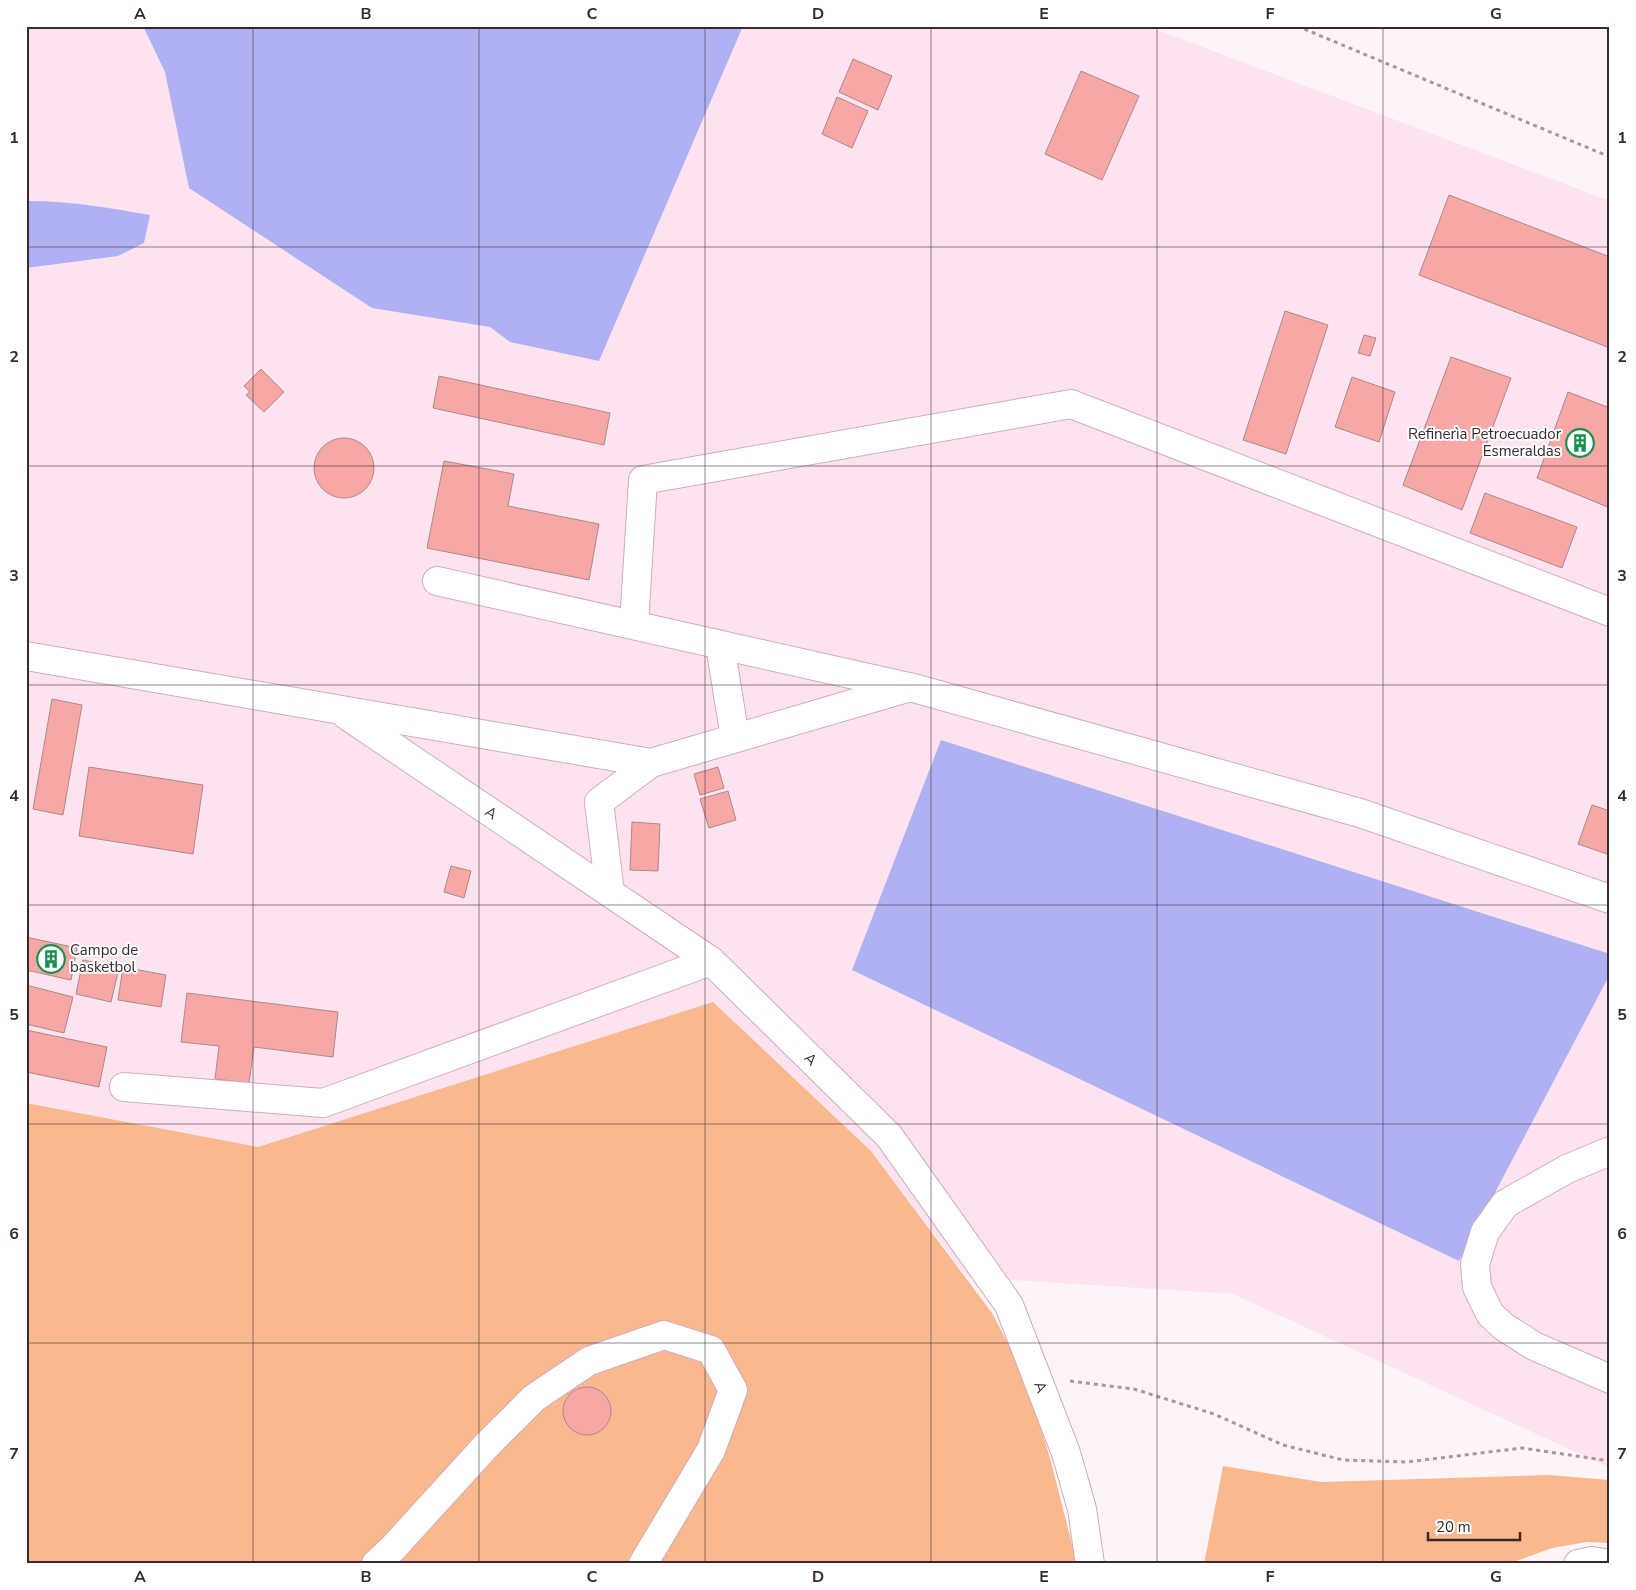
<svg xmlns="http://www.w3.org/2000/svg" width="1636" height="1590" font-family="'Nunito Sans',sans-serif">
<rect width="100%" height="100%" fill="#fcf4f7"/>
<path fill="#fde3ef" d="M26,26H1147L1610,201V1468L1233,1294L967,1277L871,1151L713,1003L258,1147L26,1103Z"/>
<g fill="#f9b88d">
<path d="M713,1002L871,1151L992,1313L1024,1374L1050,1458L1077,1564H26V1103L258,1147Z"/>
<path d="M1223,1466L1321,1482L1548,1475L1610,1480V1543L1587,1542L1552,1548L1508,1564H1204Z"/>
</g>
<g fill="#afb1f3">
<path d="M143,26H743L599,361L510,342L490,327L372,308L189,188L165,72Z"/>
<path d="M29,201C70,201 110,208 150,215L144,243L118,256L26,268V206Z"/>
<path d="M941,740L1610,954V974L1459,1261L852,970Z"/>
</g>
<g fill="#f7a7a5" stroke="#ad8987">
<path d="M853,59L892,76L878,110L839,92Z"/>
<path d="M1081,71L1139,96L1102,180L1045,154Z"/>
<path d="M837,97L868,111L852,148L822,134Z"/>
<path d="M1449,195L1610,257V348L1419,275Z"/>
<path d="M1285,311L1328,325L1286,454L1243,440Z"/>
<path d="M1364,335L1376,338L1370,356L1358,353Z"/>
<path d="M1451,357L1511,378L1462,510L1403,485Z"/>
<path d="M261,369L284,392L264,412L246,395L250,392L244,386Z"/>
<path d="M439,376L610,413L604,445L433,408Z"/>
<path d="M1352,377L1395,392L1379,442L1335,427Z"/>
<path d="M1568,392L1610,408V508L1537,478Z"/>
<circle cx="344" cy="468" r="30"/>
<path d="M444,461L514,474L508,506L599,524L589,580L427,548Z"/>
<path d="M1485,493L1577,527L1562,568L1470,533Z"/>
<path d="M52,699L82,705L63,815L33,809Z"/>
<path d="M89,767L203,785L193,854L79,836Z"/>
<path d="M718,767L724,788L700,795L694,774Z"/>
<path d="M728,791L736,820L709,828L700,799Z"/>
<path d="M1592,805L1610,811V855L1578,844Z"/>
<path d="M632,822L660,824L658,871L630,870Z"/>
<path d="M451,866L471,871L464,898L444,892Z"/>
<path d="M26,937L77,948L71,980L26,970Z"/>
<path d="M83,960L119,968L111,1002L76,994Z"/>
<path d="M123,967L166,975L161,1007L118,1000Z"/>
<path d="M26,985L73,997L64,1033L26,1024Z"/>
<path d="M187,993L338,1012L333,1057L254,1047L249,1083L215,1079L219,1046L181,1042Z"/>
<path d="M26,1030L107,1047L99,1087L26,1072Z"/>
<circle cx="587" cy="1411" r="24"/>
</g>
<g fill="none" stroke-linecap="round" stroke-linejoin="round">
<defs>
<g id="minor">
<path d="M437,581L908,687"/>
<path d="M634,625L643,480L1071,404L1610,612"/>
<path d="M720,645L735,738"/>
<path d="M26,656L651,763L910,687L1360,813L1610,899"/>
<path id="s1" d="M346,715L711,961L889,1136L1009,1305L1066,1453L1082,1509L1090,1564"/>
<path d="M610,893L599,802L651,763"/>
<path d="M124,1087L323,1103L711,961"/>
<path d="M1610,1151L1567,1169L1505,1204L1485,1232L1475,1264L1477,1287L1490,1314L1504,1327L1534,1346L1610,1379"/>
<path d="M376,1564L393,1548L486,1446L534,1398L589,1361L664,1335L711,1350L733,1390L711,1450L643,1564"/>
<path d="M1578,1564L1592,1561L1610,1564"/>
</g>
</defs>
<use href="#minor" stroke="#cfacbc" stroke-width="30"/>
<g stroke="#a49a9e" stroke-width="3" stroke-dasharray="4 4" stroke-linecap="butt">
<path d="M1297,26L1610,157"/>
<path d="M1070,1381L1134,1389L1214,1414L1283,1445L1343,1460L1407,1462L1522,1448L1610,1461"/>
</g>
<use href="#minor" stroke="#fff" stroke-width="28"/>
</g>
<path fill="none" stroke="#37292f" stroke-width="1" stroke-opacity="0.55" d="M253,26V1564M479,26V1564M705,26V1564M931,26V1564M1157,26V1564M1383,26V1564M26,247H1610M26,466H1610M26,685H1610M26,905H1610M26,1124H1610M26,1343H1610"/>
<defs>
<symbol id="building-ring" viewBox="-11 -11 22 22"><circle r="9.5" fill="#fff" stroke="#16914c" stroke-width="1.5"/><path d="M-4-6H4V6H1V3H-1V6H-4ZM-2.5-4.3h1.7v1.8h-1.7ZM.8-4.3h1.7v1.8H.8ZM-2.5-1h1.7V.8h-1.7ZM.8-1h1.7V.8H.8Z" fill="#16914c"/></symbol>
</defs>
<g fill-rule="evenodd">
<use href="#building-ring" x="1564" y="427" width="32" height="32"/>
<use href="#building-ring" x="35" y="943" width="32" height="32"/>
</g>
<g text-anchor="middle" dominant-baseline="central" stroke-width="4" stroke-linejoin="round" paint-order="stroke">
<g font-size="15" fill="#37292f" stroke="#fff" text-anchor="end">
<text x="1561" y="434">Refinerìa Petroecuador<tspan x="1561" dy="17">Esmeraldas</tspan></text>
<text x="70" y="950" text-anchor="start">Campo de<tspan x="70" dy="17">basketbol</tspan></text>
</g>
<g font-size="15" fill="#37292f" stroke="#fff">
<text stroke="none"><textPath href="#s1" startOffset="175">A</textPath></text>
<text stroke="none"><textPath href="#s1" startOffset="580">A</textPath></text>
<text stroke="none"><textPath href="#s1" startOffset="985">A</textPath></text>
</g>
</g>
<rect width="1636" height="1590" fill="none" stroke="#ffffff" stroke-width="55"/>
<path d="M1428 1532v8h92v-8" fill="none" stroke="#37292f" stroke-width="2.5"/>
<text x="1436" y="1532" font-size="15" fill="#37292f" stroke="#ffffff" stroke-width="4" paint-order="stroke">20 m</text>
<rect x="28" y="28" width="1580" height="1534" fill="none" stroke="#37292f" stroke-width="2"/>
<g font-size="16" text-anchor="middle" font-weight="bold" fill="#37292f">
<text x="140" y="19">A</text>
<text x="366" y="19">B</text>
<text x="592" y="19">C</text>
<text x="818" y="19">D</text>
<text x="1044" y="19">E</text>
<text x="1270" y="19">F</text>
<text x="1496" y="19">G</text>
<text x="14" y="143">1</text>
<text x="1622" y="143">1</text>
<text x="14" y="362">2</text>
<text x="1622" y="362">2</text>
<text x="14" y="581">3</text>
<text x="1622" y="581">3</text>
<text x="14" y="801">4</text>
<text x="1622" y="801">4</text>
<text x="14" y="1020">5</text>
<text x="1622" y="1020">5</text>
<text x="14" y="1239">6</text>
<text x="1622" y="1239">6</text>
<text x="14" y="1459">7</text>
<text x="1622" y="1459">7</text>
<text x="140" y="1582">A</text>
<text x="366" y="1582">B</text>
<text x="592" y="1582">C</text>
<text x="818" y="1582">D</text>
<text x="1044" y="1582">E</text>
<text x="1270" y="1582">F</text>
<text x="1496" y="1582">G</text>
</g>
</svg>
